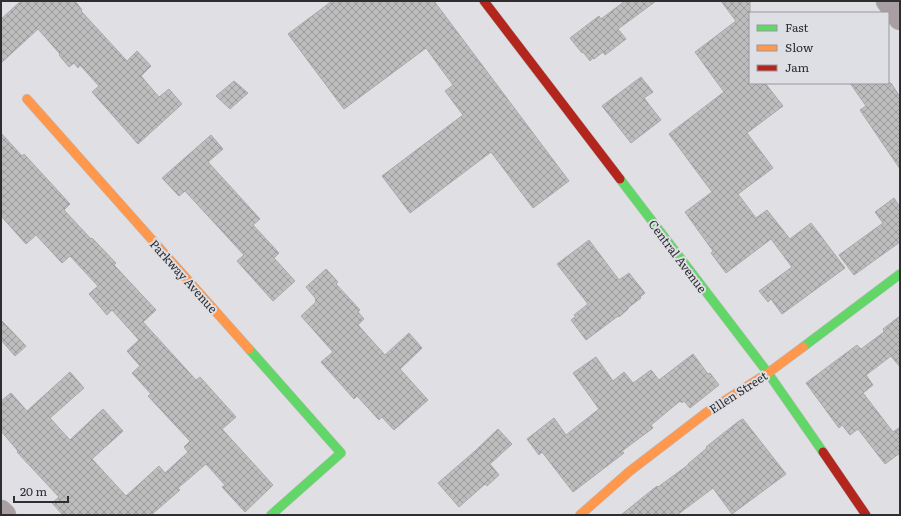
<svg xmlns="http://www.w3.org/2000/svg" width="901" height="516" font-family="Literata,serif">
<defs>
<pattern id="building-cross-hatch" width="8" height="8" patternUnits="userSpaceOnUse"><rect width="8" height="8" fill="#bebdbe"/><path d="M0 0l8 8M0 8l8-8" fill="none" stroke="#9b9a9b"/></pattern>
</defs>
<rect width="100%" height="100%" fill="#dfdfe4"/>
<g fill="url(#building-cross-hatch)" stroke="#aaa9aa">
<path d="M21,1H75L82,10L81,11L127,61L137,51L151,66L141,76L159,97L169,89L182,104L138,144L92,92L99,86L80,65L78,68L74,63L69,67L59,55L60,54L38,29L1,63V19Z"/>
<path d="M332,1H434L569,181L533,208L491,152L410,213L382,176L463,115L445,91L453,85L426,48L344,109L288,34Z"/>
<path d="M625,1H656L618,29L626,39L605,55L603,52L594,59L593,58L590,61L583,52L582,53L570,38L599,16L601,19Z"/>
<path d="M721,1H750V83H765L783,106L747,133L773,168L738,194L756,218L767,210L790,239L811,223L845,268L782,314L771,299L768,302L759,291L792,267L771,239L726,273L711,253L713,251L685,212L712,192L669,134L724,92L695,52L736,21Z"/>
<path d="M641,77L653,92L644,98L661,120L631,143L602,106Z"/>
<path d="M234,81L248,93L230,109L216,96Z"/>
<path d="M850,83H891L900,97V169L860,110L866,106Z"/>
<path d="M1,133L22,156L24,154L70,204L64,210L91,239L92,238L116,263L114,265L156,310L143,322L196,380L200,377L236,417L222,429L273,485L245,512L222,487L225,485L206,464L178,488L180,490L151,515H63L52,503L59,497L17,452L18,451L1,431V401L11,393L27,411L70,372L84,388L50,418L70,440L103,409L123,431L92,459L126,496L159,466L165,473L188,452L184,447L190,441L148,396L151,394L132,373L140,366L127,351L139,340L112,310L107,315L89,294L98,286L70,256L62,263L36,235L26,244L1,216Z"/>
<path d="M211,135L223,149L208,162L260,219L253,225L279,253L274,258L295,281L273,301L237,261L244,255L185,191L179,196L162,178Z"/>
<path d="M894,198L900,207V242L854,275L839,255L883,223L875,212Z"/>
<path d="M589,240L619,280L629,273L645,293L640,297L641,298L629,307L628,309L619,317L618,316L586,340L571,320L576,316L574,315L588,304L557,264Z"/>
<path d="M326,269L338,282L336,284L360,310L358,312L364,319L358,325L385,355L409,333L422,348L400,369L428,400L394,430L382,417L379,420L357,396L354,399L321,362L333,352L301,316L316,302L315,300L316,299L306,287Z"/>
<path d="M900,316V367L891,356L866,375L873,385L863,393L893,432L900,427V453L885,464L858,429L850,435L842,425L839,428L806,383L857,345L861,349L884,332L883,329Z"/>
<path d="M1,320L26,346L15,356L1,340Z"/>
<path d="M693,354L708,374L710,373L719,385L690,408L684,401L682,403L680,401L651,425L653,428L622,451L624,453L573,492L542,452L539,455L527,439L554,418L566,435L599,409L573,373L596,357L613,381L624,372L633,383L651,370L659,380Z"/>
<path d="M743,419L786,474L732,514L713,488L677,515H621L657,486L658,487L688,465V464L707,448L706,447L739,421Z"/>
<path d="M498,429L512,444L490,464L499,475L487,486L485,484L459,507L438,483L475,451Z"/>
</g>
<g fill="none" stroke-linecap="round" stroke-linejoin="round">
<defs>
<g id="street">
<path d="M887,1L900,19"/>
<path d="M1,511L5,515"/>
</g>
<g id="fast">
<path d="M620,179L768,373L823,452"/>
<path d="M803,347L900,274"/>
<path d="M249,349L341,453L271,515"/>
</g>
<g id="slow">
<path d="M27,99L249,349"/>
<path d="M580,515L630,471L707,412L768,373L803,347"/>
</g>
<g id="jam">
<path d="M484,1L620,179"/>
<path d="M823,452L866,515"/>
</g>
</defs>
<use href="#street" stroke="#bcbcbf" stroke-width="23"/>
<use href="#fast" stroke="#bcbcbf" stroke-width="10"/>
<use href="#slow" stroke="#bcbcbf" stroke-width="10"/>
<use href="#jam" stroke="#bcbcbf" stroke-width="10"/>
<use href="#street" stroke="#a99fa3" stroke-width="22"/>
<use href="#fast" stroke="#63d668" stroke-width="9"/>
<use href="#slow" stroke="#ff974d" stroke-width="9"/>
<use href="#jam" stroke="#b3261e" stroke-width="9"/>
</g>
<g text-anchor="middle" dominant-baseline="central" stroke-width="4" stroke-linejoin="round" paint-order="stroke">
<g font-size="12" fill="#2e2e30" stroke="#dedee5">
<text transform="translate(678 256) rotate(53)">Central Avenue</text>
<text transform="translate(184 276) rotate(48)">Parkway Avenue</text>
<text transform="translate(738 392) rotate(-33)">Ellen Street</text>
</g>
</g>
<rect width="901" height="516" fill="none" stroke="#2e2e30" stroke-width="4"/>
<rect x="749" y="12" width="140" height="72" fill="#dedee5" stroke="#98989d"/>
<rect x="757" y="25" width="20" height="6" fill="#63d668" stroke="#98989d"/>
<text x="785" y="32" font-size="12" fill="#2e2e30">Fast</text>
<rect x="757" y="45" width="20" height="6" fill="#ff974d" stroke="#98989d"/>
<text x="785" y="52" font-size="12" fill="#2e2e30">Slow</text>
<rect x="757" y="65" width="20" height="6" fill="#b3261e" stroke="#98989d"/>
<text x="785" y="72" font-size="12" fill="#2e2e30">Jam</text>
<path d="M14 496v6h54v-6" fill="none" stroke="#2e2e30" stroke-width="2"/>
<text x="20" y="496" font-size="12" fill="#2e2e30" stroke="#dedee5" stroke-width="3" paint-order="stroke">20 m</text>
</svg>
